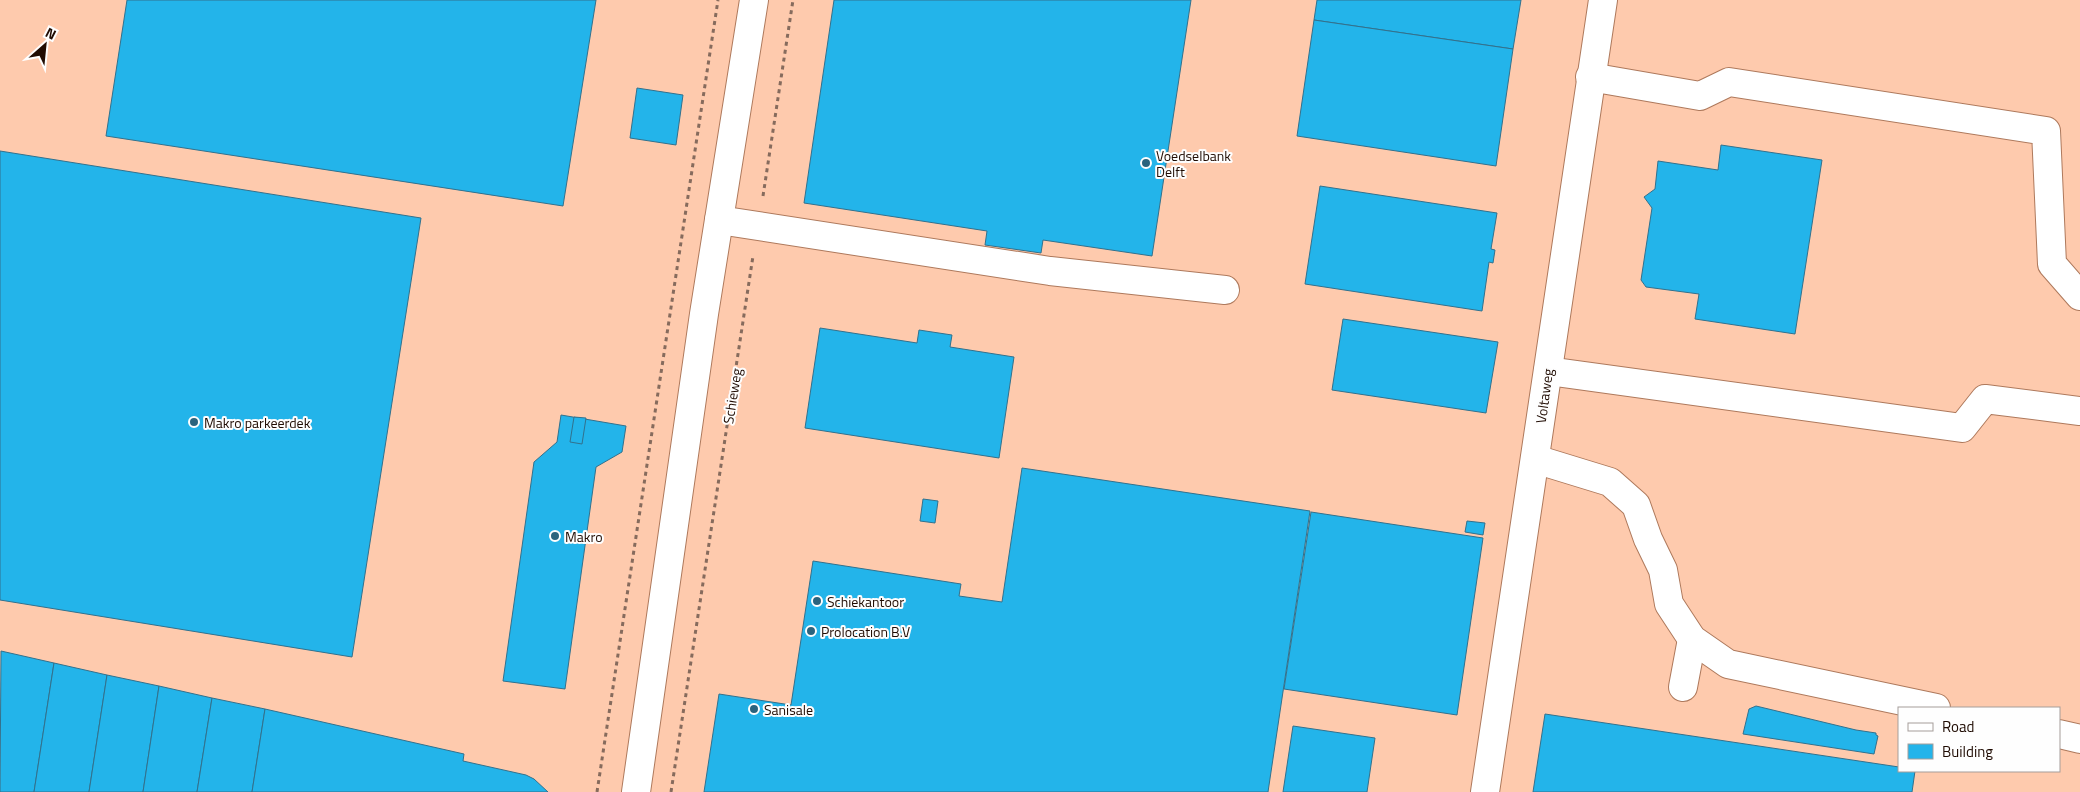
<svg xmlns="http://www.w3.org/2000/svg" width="2080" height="792" font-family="'Titillium Web',sans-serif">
<rect width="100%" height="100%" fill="#f8d5c2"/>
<path fill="#fecaad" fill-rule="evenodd" d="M0,0H2080V792H0ZM1899,708H2059V771H1899Z"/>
<g fill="#23b4ea" stroke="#32718d">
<path d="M127,0H596L563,206L106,136Z"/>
<path d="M834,0H1191L1152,256L1043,240L1041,253L985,245L987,231L804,203Z"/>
<path d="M1317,0H1521L1513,49L1314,20Z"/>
<path d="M1314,20L1513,49L1496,166L1297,136Z"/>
<path d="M637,88L683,95L676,145L630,138Z"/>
<path d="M1721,145L1822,160L1795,334L1695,319L1699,294L1646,287L1641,280L1652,208L1644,197L1655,189L1658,161L1718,170Z"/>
<path d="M0,151L421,218L352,657L0,600Z"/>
<path d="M1320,186L1497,213L1491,249L1495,250L1493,263L1489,262L1482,311L1305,284Z"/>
<path d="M1343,319L1498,342L1486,413L1332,390Z"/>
<path d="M820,328L917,343L919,330L952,335L950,347L1014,357L999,458L805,428Z"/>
<path d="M561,415L626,426L622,452L596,467L565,689L503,681L534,462L557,442Z"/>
<path d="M574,417L586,418L582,444L570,442Z"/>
<path d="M1022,468L1310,511L1268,792H704L719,694L791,705L813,561L961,584L959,596L1002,602Z"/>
<path d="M923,499L938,501L935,523L920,521Z"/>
<path d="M1311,512L1483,538L1457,715L1284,689Z"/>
<path d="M1467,521L1485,523L1483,535L1465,532Z"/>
<path d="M1,651L54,663L34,792H0Z"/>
<path d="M54,663L107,675L89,792H34Z"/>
<path d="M107,675L159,686L143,792H89Z"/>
<path d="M159,686L212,698L197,792H143Z"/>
<path d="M212,698L265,709L252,792H197Z"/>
<path d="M1756,706L1856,730L1876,733V735L1878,736L1874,754L1743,734L1749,709Z"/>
<path d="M265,709L464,754L463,761L526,775L534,779L548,792H252Z"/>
<path d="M1545,714L1899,767V771H1915L1912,792H1533Z"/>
<path d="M1293,726L1375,738L1367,792H1283Z"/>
</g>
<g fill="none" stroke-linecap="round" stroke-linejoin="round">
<defs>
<g id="minor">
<path d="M1590,77L1700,96L1729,82L2046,131L2052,264L2080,296"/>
<path d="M719,220L1050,271L1225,290"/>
<path d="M1548,371L1962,428L1985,399L2080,411"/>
<path d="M1535,459L1610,482L1636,505L1648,539L1663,570L1669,604L1692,639L1728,664L1936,708"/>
<path d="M1683,687L1692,639"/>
<path d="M2059,734L2080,739"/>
<path d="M636,792L704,314L754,0"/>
<path d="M1485,792L1603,0"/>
</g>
</defs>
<use href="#minor" stroke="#ae795c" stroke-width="30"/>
<g stroke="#866b5d" stroke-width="3" stroke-dasharray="4 4" stroke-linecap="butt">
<path d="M763,196L793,0"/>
<path d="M597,792L718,0"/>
<path d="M671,792L753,256"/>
</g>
<use href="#minor" stroke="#fff" stroke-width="28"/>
</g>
<g fill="#2b647e" stroke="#fefefe" stroke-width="2">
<circle cx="1146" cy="163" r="5"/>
<circle cx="194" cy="422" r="5"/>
<circle cx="555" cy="536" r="5"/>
<circle cx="817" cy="601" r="5"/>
<circle cx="811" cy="631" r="5"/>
<circle cx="754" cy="709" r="5"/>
</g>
<g text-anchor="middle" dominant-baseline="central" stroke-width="4" stroke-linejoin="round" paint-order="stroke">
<g font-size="14" fill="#200c03" stroke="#fefefe" text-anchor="start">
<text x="1156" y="155">Voedselbank<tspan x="1156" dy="16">Delft</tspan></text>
<text x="204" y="422">Makro parkeerdek</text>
<text x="565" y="536">Makro</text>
<text x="827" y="601">Schiekantoor</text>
<text x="821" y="631">Prolocation B.V</text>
<text x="764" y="709">Sanisale</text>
</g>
<g font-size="14" fill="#200c03" stroke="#fefefe">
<text transform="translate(732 396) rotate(-81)">Schieweg</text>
<text transform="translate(1544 396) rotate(-82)">Voltaweg</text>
</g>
</g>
<rect x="1898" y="707" width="162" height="65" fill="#fefefe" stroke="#a59d9a"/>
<rect x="1908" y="723" width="25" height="8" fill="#ffffff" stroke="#a59d9a"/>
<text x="1942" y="732" font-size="15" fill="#200c03">Road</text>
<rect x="1908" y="744" width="25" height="15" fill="#23b4ea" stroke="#a59d9a"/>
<text x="1942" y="757" font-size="15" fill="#200c03">Building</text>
<g transform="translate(45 45) rotate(27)" stroke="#fefefe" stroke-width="4" paint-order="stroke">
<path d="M0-4L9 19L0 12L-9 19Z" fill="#200c03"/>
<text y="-8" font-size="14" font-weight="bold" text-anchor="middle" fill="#200c03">N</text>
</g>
</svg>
